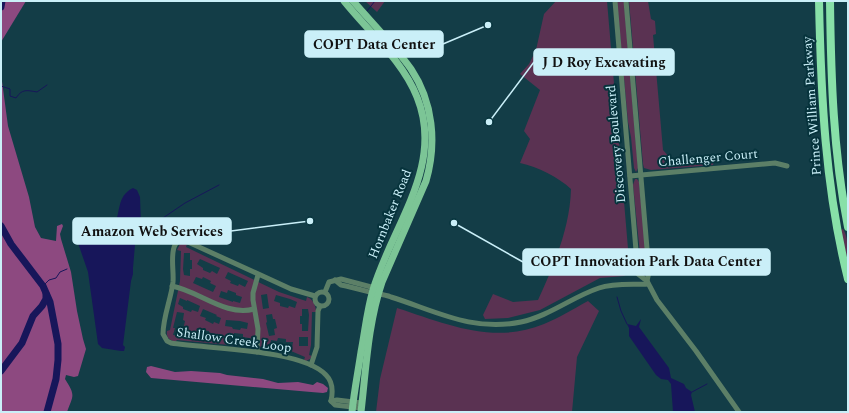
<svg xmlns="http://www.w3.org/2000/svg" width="849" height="413" font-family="Spectral,serif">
<rect width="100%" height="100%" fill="#133d47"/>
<g fill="#5a3252" fill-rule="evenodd">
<path d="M365,1H385L377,12Z"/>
<path d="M556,1H607L630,272L624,276L600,278L540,310L508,318L485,319L483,315L493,294L513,302L538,300C554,265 570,228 571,189C558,177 538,167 520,163L530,139L524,131L540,90L520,74L529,64L536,50L544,14Z"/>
<path d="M617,1H624L638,168L636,172L634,168L631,137L628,122Z"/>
<path d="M629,1H648L651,19L655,21L656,34L653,35L663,150L670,158L674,159L713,156L715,159L713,165L651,170L644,168L643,164Z"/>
<path d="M635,179H637L639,182L648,272L644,276L642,273L633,185Z"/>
<path d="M843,229C849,238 848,254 848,265L841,230Z"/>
<path d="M183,243L187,244L186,247L279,292L306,301L307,297C313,299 316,306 316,312H312L311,345L309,355L312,356L310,359L306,361L304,360L305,357L291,351L177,340L175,342C170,340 166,338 167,331L170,330L180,281L181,251L177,250L180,244ZM184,253H190V260H192V269H190V276L184,275L183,269ZM200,259L220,268L217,274L212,271L210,273L203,270V268L197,264ZM228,272L248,281L245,287L239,284L238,286L230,283L231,281L225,278ZM196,277L202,279L203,277L211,281L210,283L216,286L213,292L193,283ZM228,290L236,293V295L242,297L240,303L233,301V302L219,297L221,291L227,293ZM267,294L269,308L263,309L261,295ZM276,295L290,299L297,302L295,308L289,306L288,308L280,306V303L274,301ZM180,298L187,301V300L200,306L198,312L192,310L191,312L183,309V307L178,304ZM203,309L217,315L216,316L221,318L219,324L214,322L213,324L205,320L206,318L200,316ZM302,309H308L309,315L308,331H302V324H300V316H302ZM177,312L184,313L183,320L185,321L183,330H181L180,336L173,335L175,328H173ZM272,314L273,319H275L277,328L274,329L275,335L269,336L266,323L267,322L266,315ZM226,320L240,321L248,323L247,329L241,328L240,330L233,329L232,327L225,326ZM201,330L209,331V333L215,335L214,340H208L207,341L193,338L194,332L200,333ZM234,333L243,334V337L249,338L248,344L227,342V335L234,336ZM299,337H308V346H299ZM278,338L286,339V342H293L292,348H278V346L270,345L271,340L277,341Z"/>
<path d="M588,301L599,311L577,357L572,412H376L380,379L397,308C446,324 494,345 544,324C559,318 573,309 588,301Z"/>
</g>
<g fill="#8d4980">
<path d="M1,1H26L1,42Z"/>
<path d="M1,74L8,126L29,197L35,227L41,238L56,241L57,226L62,224L63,226L60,234L61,239L71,272L77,311L83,339L86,349L78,376L74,377L66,375L65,379C76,396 73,395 67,412H1Z"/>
<path d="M151,366L175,372L191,371L220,373L227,375L263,379L278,383L298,382L313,385L317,382L323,384L328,388L327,392L323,393L311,392L151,378L146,372L147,367Z"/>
</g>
<g fill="#17165a">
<path d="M133,188L137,190L140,197L141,225L136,233L133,268V274L131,281L123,345L125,347L124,351H121L102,348L98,344L88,272L78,243L81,240L114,225C121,214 116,196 133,188Z"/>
<path d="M641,319L639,327L669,368L671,378L684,384L686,388L692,392L691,395L695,412H673L671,384L668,380L661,379L656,375L629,336V328L627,324L636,326Z"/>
</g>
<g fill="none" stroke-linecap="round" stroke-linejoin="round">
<g stroke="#17165a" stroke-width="1">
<path d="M367,11L375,1"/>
<path d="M1,86L10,89V96L16,98C22,89 26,90 37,92L47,85"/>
<path d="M141,225H146L160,220L185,203L219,185"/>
<path d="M602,253L604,257L606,267L609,270L611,275"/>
<path d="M43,286L49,280L56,278L60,272L67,269"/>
<path d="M617,297L621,311L627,324"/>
<path d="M692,392L707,384"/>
</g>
<g stroke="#17165a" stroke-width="7">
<path d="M1,7L2,1"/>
<path d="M1,226L11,244L43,286L50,302L58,344V360L56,379L47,412"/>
<path d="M1,371L22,343L33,316L42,306L46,299V294"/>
</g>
<g stroke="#5c7f67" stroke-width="5">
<path d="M615,1L638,274L647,281"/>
<path d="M626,1L649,272L647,281L657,300L696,351L739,412"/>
<path d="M630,176L775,163L787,166"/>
<path d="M335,280L341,285C352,287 362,290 373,293C379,294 386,295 391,297C436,311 472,332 521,322C549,316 572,297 599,288C614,283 632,285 648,284"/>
<path d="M172,286C199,291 226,317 254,309"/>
<circle cx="322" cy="299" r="7"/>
<path d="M325,292L329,282L341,279L375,288"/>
<path d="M315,296L291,289L188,242C183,240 178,239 175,245C170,254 174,271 173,282C171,299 163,317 163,334L167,341L171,343C208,349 302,349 326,375C333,382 333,392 331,401"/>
<path d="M257,352L258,329L253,300V293L258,275"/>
<path d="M311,365L317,347L318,311L320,306"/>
<path d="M331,401L335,405L361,408"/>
<path d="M331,401L337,400L362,403"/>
</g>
<g stroke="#7cc596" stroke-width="7">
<path d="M344,1C368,31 403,61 417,97C445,166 392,226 373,290C367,310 365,331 361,352C358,372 354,392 352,412"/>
<path d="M353,1C372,23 394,45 411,69C433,102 437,143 426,181L382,282C368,323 366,369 361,412"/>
</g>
<g stroke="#88e0a8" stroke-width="8">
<path d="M819,1C821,96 825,187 848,279"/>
<path d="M830,1C831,77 833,152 848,227"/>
</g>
</g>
<g text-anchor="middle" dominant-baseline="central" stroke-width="4" stroke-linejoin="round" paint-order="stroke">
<g font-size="13" fill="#caeff8" stroke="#06333c">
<text transform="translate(812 106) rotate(-94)">Prince William Parkway</text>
<text transform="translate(616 144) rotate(-95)">Discovery Boulevard</text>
<text transform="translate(708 158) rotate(-5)">Challenger Court</text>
<text transform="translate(390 214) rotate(-68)">Hornbaker Road</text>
<text transform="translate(234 340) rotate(8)">Shallow Creek Loop</text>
</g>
</g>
<path fill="none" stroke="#caeff8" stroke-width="1.5" d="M488 25L443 44M489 122L534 62M310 221L231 231M454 223L523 262"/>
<g fill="#caeff8" stroke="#06333c" stroke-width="1.5">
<circle cx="488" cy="25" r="4"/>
<circle cx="489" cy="122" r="4"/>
<circle cx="310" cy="221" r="4"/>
<circle cx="454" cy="223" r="4"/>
</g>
<g fill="#caeff8" stroke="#caeff8" stroke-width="1.5">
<rect x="305" y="31" width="138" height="26" rx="4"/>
<rect x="534" y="49" width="140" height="26" rx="4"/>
<rect x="73" y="218" width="158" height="26" rx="4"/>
<rect x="523" y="249" width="247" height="26" rx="4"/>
</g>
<g font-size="14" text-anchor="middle" font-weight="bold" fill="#111">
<text x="374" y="49">COPT Data Center</text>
<text x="604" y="67">J D Roy Excavating</text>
<text x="152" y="236">Amazon Web Services</text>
<text x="646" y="266">COPT Innovation Park Data Center</text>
</g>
<rect width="849" height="413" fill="none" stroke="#caeff8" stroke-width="4"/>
</svg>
